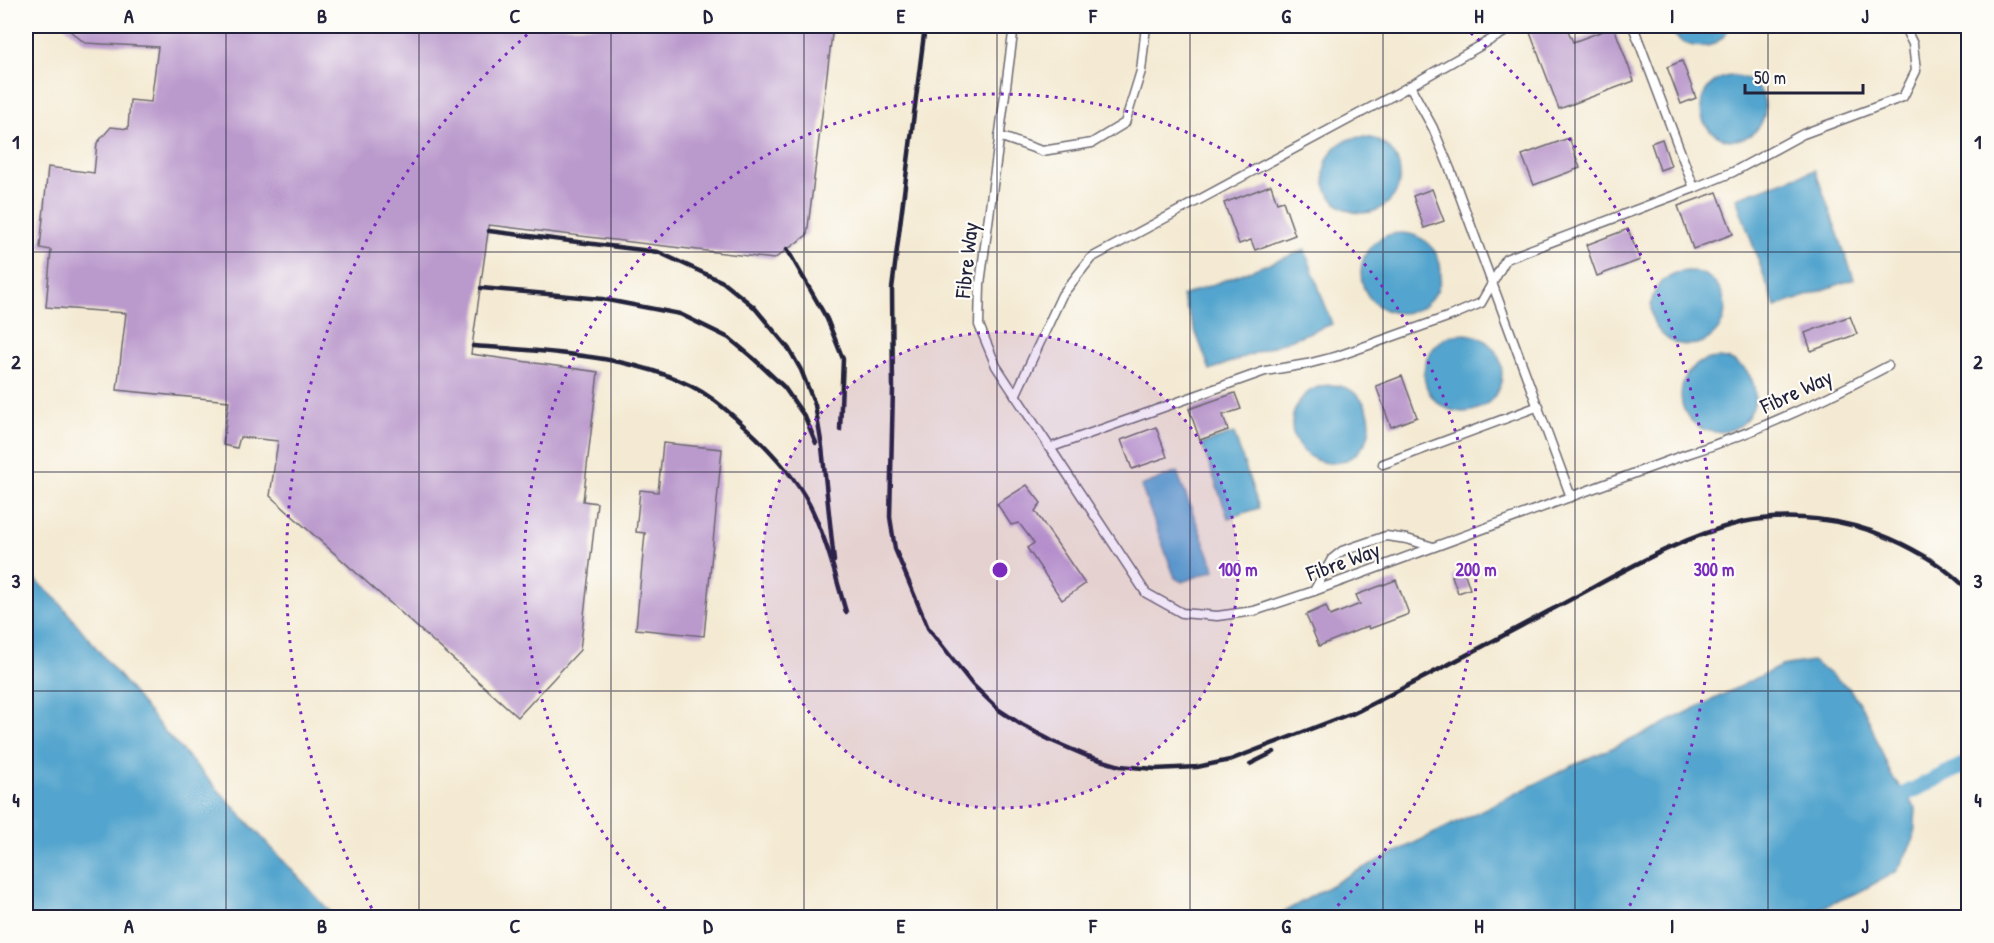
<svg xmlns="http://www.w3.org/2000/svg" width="1994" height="943" font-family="'Patrick Hand',sans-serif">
<rect width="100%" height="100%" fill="#fdfcf7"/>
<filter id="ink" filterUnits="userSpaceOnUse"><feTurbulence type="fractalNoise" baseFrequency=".0167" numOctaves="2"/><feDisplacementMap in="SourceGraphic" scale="12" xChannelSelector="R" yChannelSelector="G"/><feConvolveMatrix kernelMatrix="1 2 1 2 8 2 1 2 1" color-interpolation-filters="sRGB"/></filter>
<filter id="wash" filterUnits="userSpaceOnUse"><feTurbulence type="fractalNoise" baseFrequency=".008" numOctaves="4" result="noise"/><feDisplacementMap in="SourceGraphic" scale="24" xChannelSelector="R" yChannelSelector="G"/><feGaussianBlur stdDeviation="1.35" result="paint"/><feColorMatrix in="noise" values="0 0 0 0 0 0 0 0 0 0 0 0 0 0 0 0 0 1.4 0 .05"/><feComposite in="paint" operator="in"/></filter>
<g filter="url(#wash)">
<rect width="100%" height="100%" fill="#f4ead3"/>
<g fill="#53a4ce" stroke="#3a6384" stroke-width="1.5">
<path d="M1669,26H1729C1720,55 1679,52 1669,26Z"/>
<circle cx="1733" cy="108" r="32"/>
<circle cx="1362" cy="175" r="38"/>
<path d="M1815,170L1854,279L1775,307L1736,198Z"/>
<circle cx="1401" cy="273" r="40"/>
<path d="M1305,250L1332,324L1210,370L1182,296Z"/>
<circle cx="1688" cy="308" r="37"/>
<circle cx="1463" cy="373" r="39"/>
<circle cx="1718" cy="395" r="37"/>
<circle cx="1331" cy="424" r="39"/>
<path d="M1234,433L1259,508L1228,518L1202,444Z"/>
<path d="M1177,472L1215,570L1182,582L1175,578L1141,486Z"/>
<path d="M26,571L58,601L165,732L335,917H26Z"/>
<path d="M1812,661L1849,688L1866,713L1891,775L1916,808L1914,839L1897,871L1861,891L1821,908L1810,917H1275L1351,874L1576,764L1639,736L1781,666Z"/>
</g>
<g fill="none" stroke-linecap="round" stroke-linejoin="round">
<path stroke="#53a4ce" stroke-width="16" d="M1905,794L1968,763"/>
</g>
<g id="blocks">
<g fill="#ba99cc">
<path d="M64,26H833L807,235L774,259L489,225L471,354L598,372L583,501L597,503L580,650L518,717L270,496L278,441L240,437L237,448L223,445L229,401L117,390L126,313L46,307L51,250L40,248L48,167L94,173L97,143L111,127L128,129L130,100L151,102L158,47L85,43Z"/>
<path d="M1541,26H1566L1573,42L1614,27L1634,81L1559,109L1529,30Z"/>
<path d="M1682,61L1696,98L1681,104L1667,67Z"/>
<path d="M1569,138L1580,168L1534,185L1522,155Z"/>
<path d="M1662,139L1671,166L1660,170L1651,143Z"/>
<path d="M1271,185L1277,203L1283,201L1295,235L1255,250L1251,240L1239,244L1224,203Z"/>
<path d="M1432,189L1444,221L1424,228L1413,196Z"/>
<path d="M1717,192L1733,234L1693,249L1678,206Z"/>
<path d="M1628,229L1640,260L1597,276L1586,245Z"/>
<path d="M1850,316L1857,334L1811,351L1805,333Z"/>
<path d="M1402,376L1417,417L1391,427L1376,386Z"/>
<path d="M1235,393L1241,409L1223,415L1228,430L1200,440L1189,409Z"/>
<path d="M1156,427L1167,457L1132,469L1121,440Z"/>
<path d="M663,443L722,449L704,636L636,629L645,533L636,532L640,490L658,492Z"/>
<path d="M1027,485L1041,503L1035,511L1085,584L1062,600L1027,548L1034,543L1019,523L1011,525L997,504Z"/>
<path d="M1464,571L1470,589L1458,593L1452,576Z"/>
<path d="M1396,580L1409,614L1369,629L1368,626L1319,646L1306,615L1326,606L1330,616L1360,604L1356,595Z"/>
</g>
</g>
</g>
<g filter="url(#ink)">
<use href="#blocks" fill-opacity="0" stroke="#6c6870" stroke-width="1.5"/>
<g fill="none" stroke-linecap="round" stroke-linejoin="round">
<defs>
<g id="service">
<path d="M1014,26L980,284L979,325L996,366L1146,593L1182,613L1217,616L1254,611L1314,591L1687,454C1757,432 1823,401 1888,366"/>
<path d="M1633,26L1694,188"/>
<path d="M1410,86L1433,128L1450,169L1571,497"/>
<path d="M999,136L1042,151L1092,143L1125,123L1141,71L1146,26"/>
<path d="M1015,396L1062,295L1091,258L1394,95L1515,26"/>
<path d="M1049,448L1265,371L1307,364L1338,356L1453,315L1481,303L1506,259L1694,188L1733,172L1803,134L1903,97L1916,71L1913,44L1904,26"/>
<path d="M1383,464L1539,406"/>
<path d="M1314,591L1332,559L1342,551L1386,536L1407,539L1433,547"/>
</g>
</defs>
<use href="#service" stroke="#6c6870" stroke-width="11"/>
<use href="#service" stroke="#fff" stroke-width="8"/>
<g stroke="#22223b" stroke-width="4.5">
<path d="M925,26L892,289L893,388L890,517L895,549L928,628L973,685L999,710L1022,725L1052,741L1087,756L1120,766L1155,769L1197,767L1230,760L1360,710"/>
<path d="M489,231L658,252L723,282L754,307L789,349L801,370L815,405L822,447L834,561"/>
<path d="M787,249L827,319L843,359L840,430"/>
<path d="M481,288L602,299L680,314L729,338L753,358L784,387L805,417L816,443"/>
<path d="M473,346C545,351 650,355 711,398C728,410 743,425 759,440C779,460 801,485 813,512C828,544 836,578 846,612"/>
<path d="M1352,714C1418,681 1484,646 1549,611C1611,579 1674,538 1743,522C1789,512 1847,519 1889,538C1919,551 1946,567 1968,590"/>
<path d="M1250,764L1274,752"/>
</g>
</g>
</g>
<path fill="none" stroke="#22223b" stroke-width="1.5" stroke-opacity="0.55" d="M226,26V918M419,26V918M611,26V918M804,26V918M997,26V918M1190,26V918M1383,26V918M1575,26V918M1768,26V918M26,252H1968M26,472H1968M26,691H1968"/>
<circle cx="1000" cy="570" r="238" fill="#7b2cbf" fill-opacity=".12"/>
<g fill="none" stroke="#7b2cbf" stroke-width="3" stroke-dasharray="3 6">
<circle cx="1000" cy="570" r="238"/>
<path d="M672 915A476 476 0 1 1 1328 915"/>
<path d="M376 916A714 714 0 0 1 536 27M1464 27A714 714 0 0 1 1624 916"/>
</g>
<g text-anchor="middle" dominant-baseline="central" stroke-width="4.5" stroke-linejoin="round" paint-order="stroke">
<g font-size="22" fill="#22223b" stroke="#fdfcf7">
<text transform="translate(966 260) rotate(-84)">Fibre Way</text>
<text transform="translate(1796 391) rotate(-25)">Fibre Way</text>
<text transform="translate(1343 561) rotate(-20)">Fibre Way</text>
</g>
</g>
<circle cx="1000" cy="570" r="9" fill="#7b2cbf" stroke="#fdfcf7" stroke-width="3"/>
<g font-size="18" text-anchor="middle" font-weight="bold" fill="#7b2cbf" stroke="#fdfcf7" stroke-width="4.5" stroke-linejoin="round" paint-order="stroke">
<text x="1238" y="576">100 m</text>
<text x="1476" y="576">200 m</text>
<text x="1714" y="576">300 m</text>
</g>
<rect width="1994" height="943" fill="none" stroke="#fdfcf7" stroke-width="66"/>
<path d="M1745 84v9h118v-9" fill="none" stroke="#22223b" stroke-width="3"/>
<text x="1754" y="84" font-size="18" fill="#22223b" stroke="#fdfcf7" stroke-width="4.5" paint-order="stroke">50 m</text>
<rect x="33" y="33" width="1928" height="877" fill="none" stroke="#22223b" stroke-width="2"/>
<g font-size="20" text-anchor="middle" font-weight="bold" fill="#22223b">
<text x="129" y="23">A</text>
<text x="322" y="23">B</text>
<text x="515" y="23">C</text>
<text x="708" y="23">D</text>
<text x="901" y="23">E</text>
<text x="1093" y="23">F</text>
<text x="1286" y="23">G</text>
<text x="1479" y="23">H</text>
<text x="1672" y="23">I</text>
<text x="1865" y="23">J</text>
<text x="16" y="149">1</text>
<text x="1978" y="149">1</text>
<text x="16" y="369">2</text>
<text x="1978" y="369">2</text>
<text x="16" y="588">3</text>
<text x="1978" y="588">3</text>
<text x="16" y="807">4</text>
<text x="1978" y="807">4</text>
<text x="129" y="933">A</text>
<text x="322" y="933">B</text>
<text x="515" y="933">C</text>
<text x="708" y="933">D</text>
<text x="901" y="933">E</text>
<text x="1093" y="933">F</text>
<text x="1286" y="933">G</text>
<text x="1479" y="933">H</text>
<text x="1672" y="933">I</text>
<text x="1865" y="933">J</text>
</g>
</svg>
